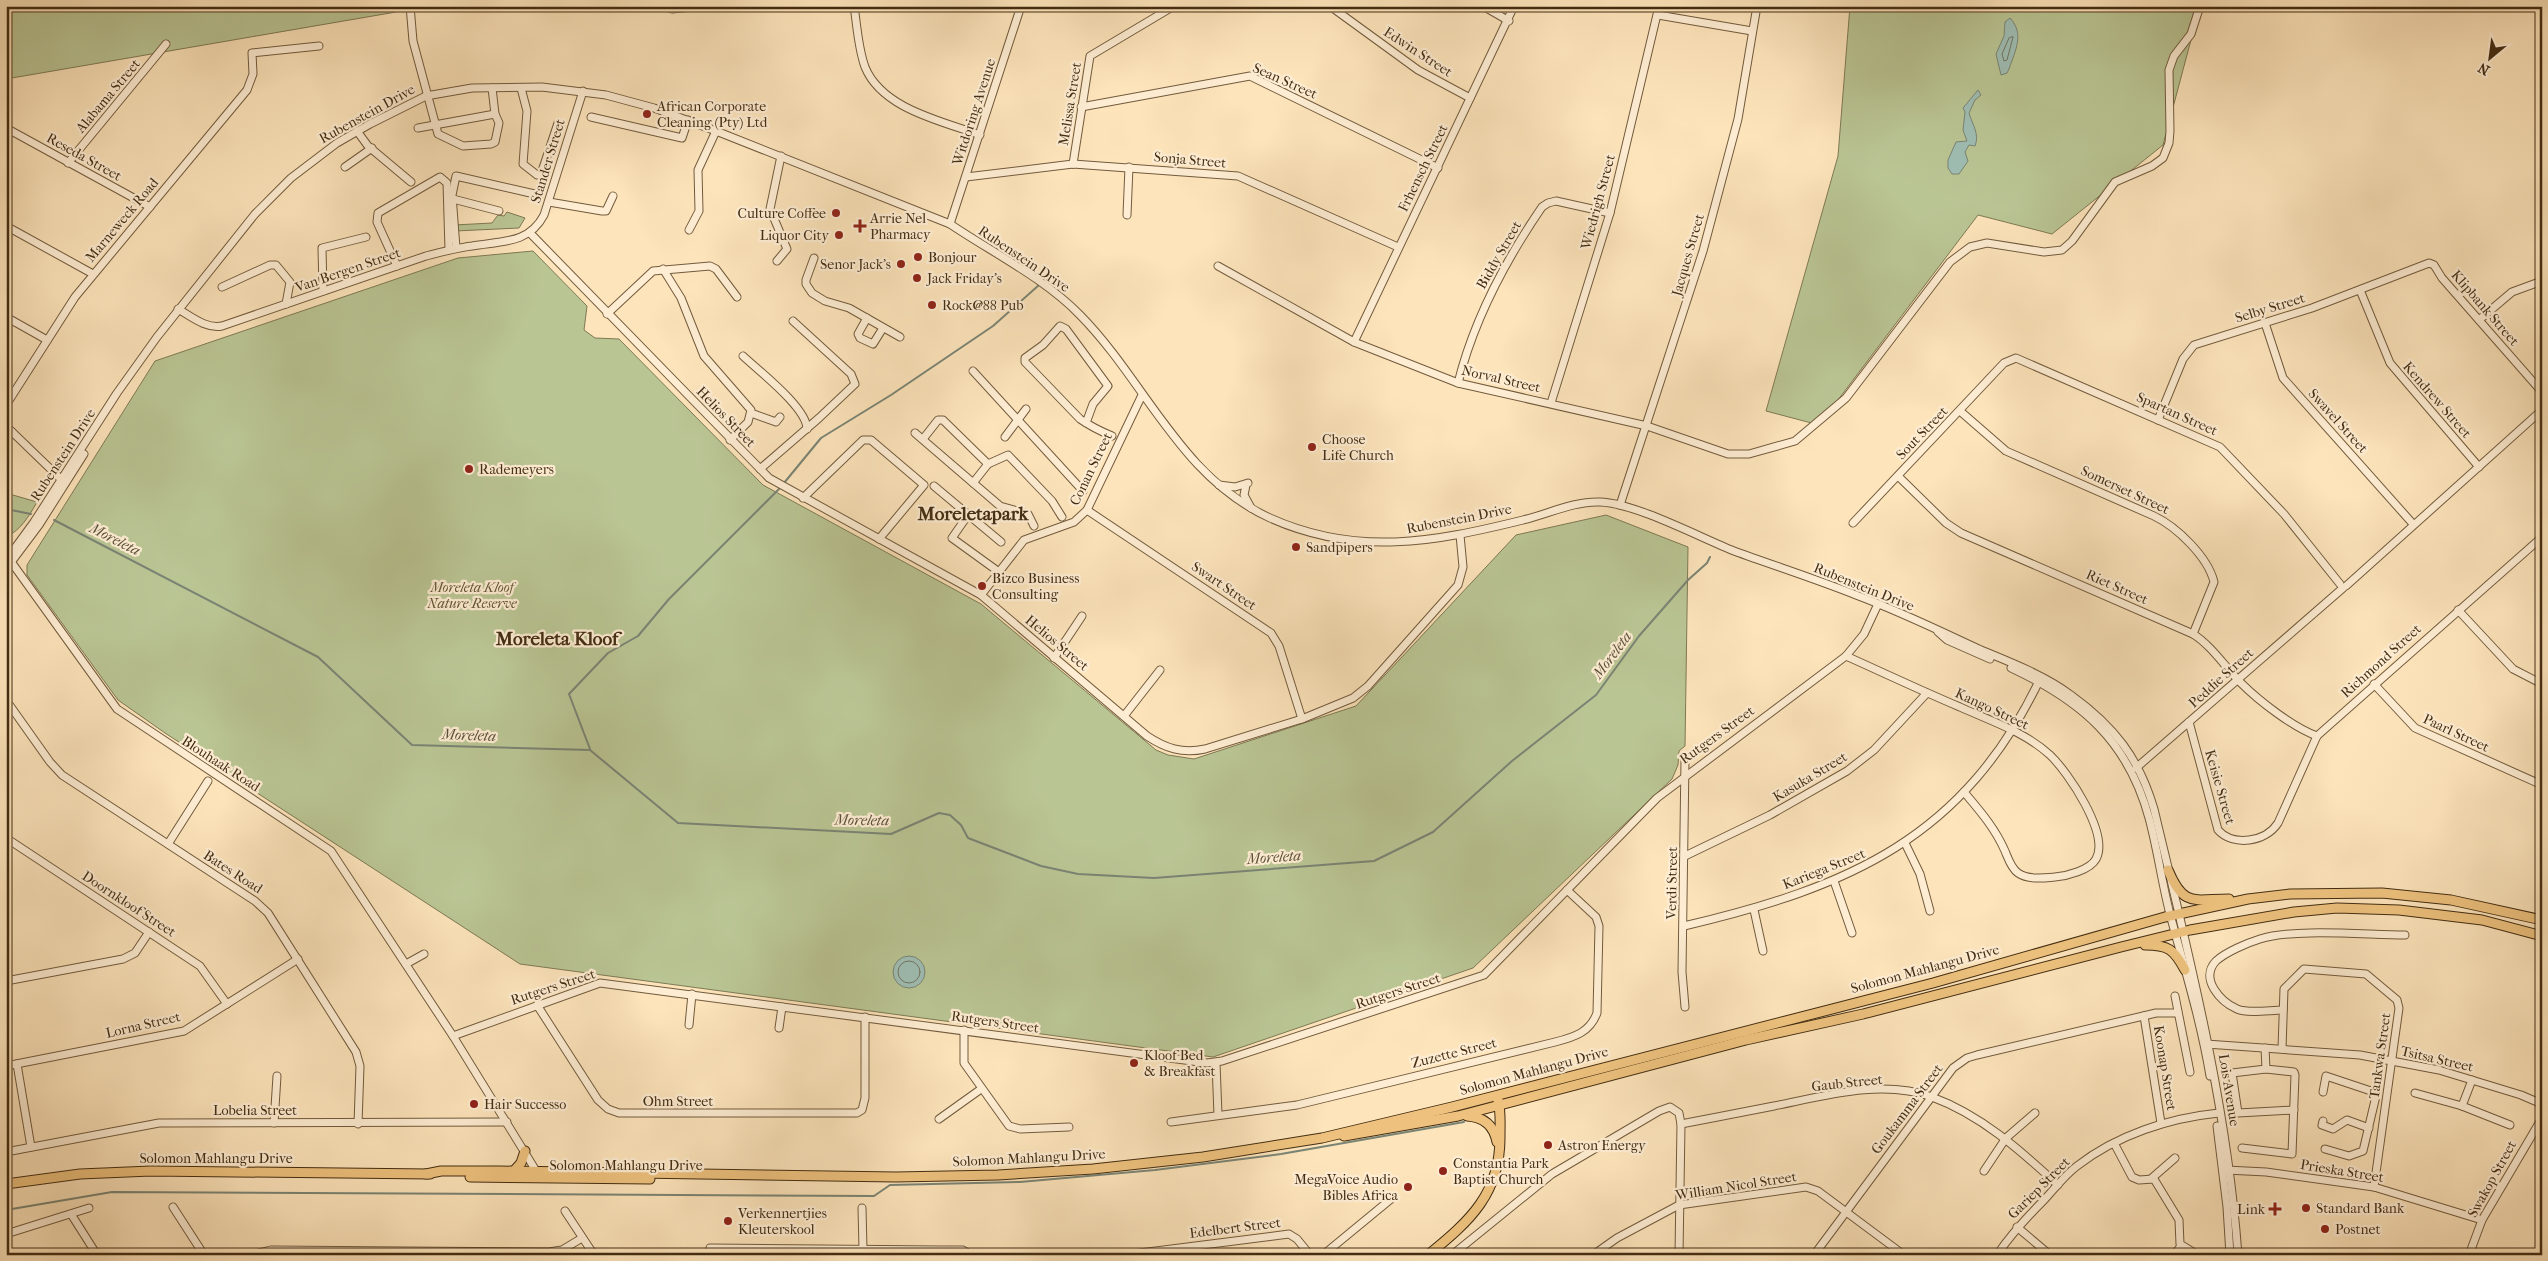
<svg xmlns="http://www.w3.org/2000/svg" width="2548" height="1261" font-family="'IM FELL French Canon',serif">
<rect width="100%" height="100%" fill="#fde4bb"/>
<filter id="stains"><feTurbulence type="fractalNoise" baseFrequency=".004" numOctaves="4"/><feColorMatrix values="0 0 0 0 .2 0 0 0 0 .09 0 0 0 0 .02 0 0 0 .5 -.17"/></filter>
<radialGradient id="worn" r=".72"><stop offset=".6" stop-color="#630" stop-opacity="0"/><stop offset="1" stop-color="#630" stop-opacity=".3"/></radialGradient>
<g fill="#bac594" stroke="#7e7954">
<path d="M6,6H398L396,12L6,79Z"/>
<path d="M1850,6H2200L2163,145L2052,234L1978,215L1819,425L1766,411L1838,156Z"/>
<path d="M507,212L525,218L519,228L455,231L454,225L492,223L498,215L504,216Z"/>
<path d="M533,251L587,306L584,330L595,338L619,339L763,485L981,604L1156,750L1168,755L1194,759L1356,706L1516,535L1606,515L1688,547L1685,746L1679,751L1678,765L1672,779L1473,968L1213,1057L520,964L165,733L118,700L27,575V565L155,361L458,258Z"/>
<path d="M6,493L37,502C29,516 21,530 6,537Z"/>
</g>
<g fill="#9fbeb4" stroke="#7a8474">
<path d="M2010,18C2025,34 2015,51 2009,69L2007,73L2001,75L1996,54L2004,36L2005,22Z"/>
<path d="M1978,90L1981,95L1975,100L1969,113C1972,124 1980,134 1975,146L1969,145L1965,152L1968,161L1959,174H1952L1948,168V160L1956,142L1967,141L1963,130L1965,112L1963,108Z"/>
<circle cx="909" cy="972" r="16"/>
</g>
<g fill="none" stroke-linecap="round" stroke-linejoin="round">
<g stroke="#717664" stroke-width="1">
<path d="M2013,37L2007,60L2004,61L2002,54L2009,38Z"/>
<circle cx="909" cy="972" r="11"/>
</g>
<g stroke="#7a8474" stroke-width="2">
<path d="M784,483L821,438L891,395L993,326L1039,285"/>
<path d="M6,509L31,514"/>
<path d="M54,520L318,657L412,745L590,750L678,823L891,834L939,813L950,815L961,825L968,838L1041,866L1078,874L1154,878L1374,861L1433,832L1512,761L1596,695L1639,636L1688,580L1707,563L1710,557"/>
<path d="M590,749L569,694L608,653L638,636L669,599L781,487"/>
<path d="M6,1210L112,1192L874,1196L890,1185L1020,1182L1155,1170L1281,1154L1464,1122"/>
</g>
<defs>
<g id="minor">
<path d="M410,6L413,41L438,134L463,146L491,144L495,142L499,123L495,114L492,88"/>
<path d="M661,6L672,9L702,6"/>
<path d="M854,6C857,25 858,48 865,67C882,109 942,121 980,135"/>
<path d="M1330,6L1418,70L1470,98"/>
<path d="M1483,6L1509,21"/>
<path d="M1658,15L1752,31"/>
<path d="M521,88L527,111L523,164L537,175L541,174L558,123"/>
<path d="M1081,107L1250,76L1438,168"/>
<path d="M591,117L682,138L688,120"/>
<path d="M6,128L150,207"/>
<path d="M418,128L495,114"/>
<path d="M357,131L368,146L411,182"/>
<path d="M68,163L166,44"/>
<path d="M1073,164L1090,56L1174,6"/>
<path d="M345,167L372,148"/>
<path d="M966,177L1073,164L1238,176L1398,247"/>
<path d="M453,199L499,211"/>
<path d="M549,202L602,211H606L613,196"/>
<path d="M1127,215L1129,167"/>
<path d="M950,224L1021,6"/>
<path d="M6,226L93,274"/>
<path d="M689,230L699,211L698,170L716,131"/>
<path d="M530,233L769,478L981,595L1147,736C1165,748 1182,754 1205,749L1302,719L1353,698L1368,686L1458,585L1463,567L1460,535"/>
<path d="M456,248L452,195L456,176L539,195"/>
<path d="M814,258L806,280V284L812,293L825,301L849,308L900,337"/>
<path d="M777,261L787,249L770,209L781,156"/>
<path d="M397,266L377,222L378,213L440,177L447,183L449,250"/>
<path d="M1218,266L1354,342L1458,383L1647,426L1728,454H1749L1795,441L1846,398L1950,262L1970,247L1987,243L2044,252L2062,250L2072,241L2115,182L2152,166L2163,158L2169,143L2170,131L2169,70L2174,56L2191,34L2200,6"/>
<path d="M663,269L681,298L704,356L751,410L748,422L730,440"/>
<path d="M222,287L270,265H276L290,282L286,304"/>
<path d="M2360,290L2390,363L2479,467"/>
<path d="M323,291L322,248L366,237"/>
<path d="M178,309C192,317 206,329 222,326L426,256C441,252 456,248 472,246C501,241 529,244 544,215L583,91"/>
<path d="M607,314L653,271L710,266L716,269L737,297"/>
<path d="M6,317L47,340"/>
<path d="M867,318L858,334L860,338L873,344L883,328"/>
<path d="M2479,320L2512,292L2542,281"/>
<path d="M2265,323L2283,378L2413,524"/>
<path d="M1354,342L1514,6"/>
<path d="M743,356C759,371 807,408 807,429"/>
<path d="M973,371L1083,491"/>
<path d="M1458,383C1474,319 1505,261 1542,207L1548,203L1556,201L1610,213"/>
<path d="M1551,403L1610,213L1659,6"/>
<path d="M6,405L75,297L247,90L253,74L252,53L319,46"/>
<path d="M1960,411L2006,451L2154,516C2177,527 2208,557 2214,582L2193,634"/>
<path d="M751,413L776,422L780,417"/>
<path d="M2158,420L2183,359L2194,345L2312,308L2429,263L2434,265L2442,278L2542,392"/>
<path d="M1086,423L1093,404L1108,386L1066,329L1060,326L1043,345L1025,358V362L1080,419C1090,426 1100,431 1112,436"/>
<path d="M6,426L65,483"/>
<path d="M915,433L1000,506L1028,514L1034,526"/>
<path d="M1005,437L1026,409"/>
<path d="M923,439L938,420H943L988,464"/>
<path d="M760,469L819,418L855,384L851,374L793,321"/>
<path d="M1898,476L1946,523L1961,533L2193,634C2212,646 2225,667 2241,683C2259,701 2294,728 2317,736"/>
<path d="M973,483L988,464L1008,455L1052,501L1062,517"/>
<path d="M1219,485L1235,487L1248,483"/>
<path d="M1246,485L1244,495L1251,508"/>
<path d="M934,486L1001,542"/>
<path d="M803,498L863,440H871L924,485L879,539"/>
<path d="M1620,505L1703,251L1738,119L1757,6"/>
<path d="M1087,510L1271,633L1279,646L1302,719"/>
<path d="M968,515L952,538L999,572"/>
<path d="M1853,523L2004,363L2016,358L2220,447L2284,514L2340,584"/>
<path d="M7,559L34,522L117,393L157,337L255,214L291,178L337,143L370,124L426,96L472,88L542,87L606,95L654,108L716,131L950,224C993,253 1044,278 1080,315C1146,382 1180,477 1270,518C1357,557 1434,542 1523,520C1548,514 1574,501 1600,502C1635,503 1699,537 1734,551C1775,566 1816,579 1856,595C1899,611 1940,631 1981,650C2012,663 2044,675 2071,695C2114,726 2139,758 2154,809C2189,956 2227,1103 2238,1255"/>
<path d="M12,561L39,525L84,454"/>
<path d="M12,563L117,709L331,851L453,1036L538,1174"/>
<path d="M2346,586L2542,410"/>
<path d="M981,595L1024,540L1074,522L1087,510L1142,395"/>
<path d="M2458,610L2513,669L2542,684"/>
<path d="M1938,632L1947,640L1990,659"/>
<path d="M1846,656C1884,673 1922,691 1960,707C1991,721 2025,732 2050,755C2068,772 2110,834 2096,859C2090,870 2067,876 2055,877C2044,878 2028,880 2018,873C2011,868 2008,858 2005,851C1995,828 1980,811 1964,792"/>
<path d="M1054,658L1082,616"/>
<path d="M2011,668C2082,701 2128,741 2149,818C2158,851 2162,885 2171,918C2185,970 2201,1022 2210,1076"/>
<path d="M2374,684L2415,728L2542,785"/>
<path d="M6,700L50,762L62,775L255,901L268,913L356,1052L360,1066L358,1124"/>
<path d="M1124,716L1160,670"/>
<path d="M2189,722L2218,830C2233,847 2266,842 2278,823L2317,736L2542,537"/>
<path d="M2136,768L2343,588"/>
<path d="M6,838L200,966L227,1004"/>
<path d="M1905,843L1920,874L1930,911"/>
<path d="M168,844L208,781"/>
<path d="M1685,856L1770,815L1847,771L1874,750L1927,693"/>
<path d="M1834,881L1852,933"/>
<path d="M1754,910L1763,951"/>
<path d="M1684,926C1849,887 1964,839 2041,677"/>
<path d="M406,964L424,954"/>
<path d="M6,981L123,959L135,953L149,932"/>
<path d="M2175,996L2190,1072"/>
<path d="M537,1005L598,1100L608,1109L619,1113H857L862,1110L865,1098V1017"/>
<path d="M1685,1007L1682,972L1685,760"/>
<path d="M2283,1010C2270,1010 2249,1014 2237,1009C2221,1002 2199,979 2216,961C2226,952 2247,943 2260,939C2295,928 2366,935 2405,935"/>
<path d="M2144,1016L2161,1123"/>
<path d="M689,1025L692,994"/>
<path d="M779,1028L782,1007"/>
<path d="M964,1030V1063L1009,1126L1020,1129L1069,1127"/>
<path d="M453,1036L600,983L1207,1063L1222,1061L1484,975L1657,798L1846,656L1864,634L1878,604"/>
<path d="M2206,1044L2360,1055L2439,1070L2521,1095L2542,1104"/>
<path d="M2282,1049L2284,989L2304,969L2366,974L2397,1000L2399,1008L2374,1187"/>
<path d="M1216,1063L1218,1115"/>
<path d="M17,1064L31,1147"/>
<path d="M6,1066L184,1031L298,959"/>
<path d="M2266,1069L2232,1073L2238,1113L2294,1110"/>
<path d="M2472,1080L2462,1106L2510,1125"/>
<path d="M2323,1092L2326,1076L2371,1091L2376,1096L2363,1151L2349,1156L2325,1149"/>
<path d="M2415,1093L2462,1106"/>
<path d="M939,1119L981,1089"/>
<path d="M2323,1121L2322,1125L2333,1129L2347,1120L2369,1128"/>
<path d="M1171,1122L1297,1105L1555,1042C1575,1037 1590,1032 1597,1013L1599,926L1596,917L1567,890"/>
<path d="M274,1123L277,1076"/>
<path d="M1681,1124C1712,1118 1744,1112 1774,1106C1824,1096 1882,1079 1932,1097C1981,1115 2020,1150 2058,1185"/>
<path d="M2217,1126L2227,1207L2230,1255"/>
<path d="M2114,1143L2132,1177L2139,1180L2154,1179L2179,1220L2180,1244L2198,1255"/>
<path d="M2242,1148L2292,1154L2295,1075L2294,1072L2266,1069L2265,1048"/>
<path d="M6,1152L159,1123L507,1122"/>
<path d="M2226,1170L2266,1172L2374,1187L2482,1220"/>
<path d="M1984,1171L2006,1138L2035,1113"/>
<path d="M2152,1178L2175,1158"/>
<path d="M173,1207L204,1255"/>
<path d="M862,1208L863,1249"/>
<path d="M565,1211L594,1255"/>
<path d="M71,1214L97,1255"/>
<path d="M2017,1227L2050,1255"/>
<path d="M6,1234L89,1208"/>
<path d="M710,1248L941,1250H963L971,1255"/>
<path d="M251,1255L271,1250L549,1252L562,1250L582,1238"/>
<path d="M1124,1255L1289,1234L1297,1239L1310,1255"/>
<path d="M1323,1255L1391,1199"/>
<path d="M1452,1255L1552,1174L1659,1111L1670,1107L1679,1113L1681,1124L1679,1255"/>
<path d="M1593,1255L1617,1238L1679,1205L1806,1187L1818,1191L1904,1255"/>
<path d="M1814,1255L1953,1068L1967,1058L1977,1055L2156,1013H2177"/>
<path d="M1997,1255C2011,1234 2027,1217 2045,1199C2055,1188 2065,1175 2077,1166C2117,1135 2169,1118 2219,1113"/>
<path d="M2174,1255L2181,1246"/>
<path d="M2469,1255L2482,1220L2542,1118"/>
</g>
<g id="major">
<path d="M2168,870C2184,908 2194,899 2229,899"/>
<path d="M2145,945C2168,945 2174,949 2185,970"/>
<path d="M1467,1116C1484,1117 1494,1126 1497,1142"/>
<path d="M1344,1136L1458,1116L1746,1040L1863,1014L2121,947L2190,930L2294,912L2337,908L2399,910L2482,920L2542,936"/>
<path d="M513,1172L521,1163L525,1151"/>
<path d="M426,1174L441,1171H500L896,1177L998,1175L1093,1169L1203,1157L1322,1138L1452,1107L1933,983L2165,917L2248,899L2290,894L2382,893L2451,900L2542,920"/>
<path d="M470,1177L650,1179"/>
<path d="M6,1184L80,1174L151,1171L430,1174"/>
<path d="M1428,1255C1470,1221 1501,1193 1500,1135C1500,1124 1501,1111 1498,1100"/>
</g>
</defs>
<use href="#minor" stroke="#725b3d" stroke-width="9"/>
<use href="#major" stroke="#432d13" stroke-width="11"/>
<use href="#minor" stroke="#feedd3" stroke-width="7"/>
<use href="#major" stroke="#eec27e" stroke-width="9"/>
</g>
<g fill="#8f2418" stroke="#feedd3" stroke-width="2">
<circle cx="647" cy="114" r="5"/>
<circle cx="836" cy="213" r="5"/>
<path d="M857.5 218.5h5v5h5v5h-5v5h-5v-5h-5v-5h5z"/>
<circle cx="839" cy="235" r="5"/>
<circle cx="918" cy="257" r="5"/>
<circle cx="901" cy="264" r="5"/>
<circle cx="917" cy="278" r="5"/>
<circle cx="932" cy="305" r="5"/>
<circle cx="1312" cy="447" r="5"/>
<circle cx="469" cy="469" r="5"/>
<circle cx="1296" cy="547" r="5"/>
<circle cx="982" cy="586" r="5"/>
<circle cx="1134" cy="1063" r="5"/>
<circle cx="474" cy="1104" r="5"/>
<circle cx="1548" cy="1145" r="5"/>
<circle cx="1443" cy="1171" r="5"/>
<circle cx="1408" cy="1187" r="5"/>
<circle cx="2306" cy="1208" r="5"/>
<path d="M2272.5 1201.5h5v5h5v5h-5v5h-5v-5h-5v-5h5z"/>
<circle cx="728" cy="1221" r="5"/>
<circle cx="2325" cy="1229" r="5"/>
</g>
<g text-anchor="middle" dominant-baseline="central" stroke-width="4.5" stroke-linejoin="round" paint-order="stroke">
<g font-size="14" fill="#432d13" stroke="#feedd3">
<text transform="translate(1418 52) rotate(33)">Edwin Street</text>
<text transform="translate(1285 81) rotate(24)">Sean Street</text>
<text transform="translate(108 96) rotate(-50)">Alabama Street</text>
<text transform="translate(1070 104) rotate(-81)">Melissa Street</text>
<text transform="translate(974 112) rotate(-72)">Witdoring Avenue</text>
<text transform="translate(367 114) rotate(-29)">Rubenstein Drive</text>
<text transform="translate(84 157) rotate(29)">Reseda Street</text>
<text transform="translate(1190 160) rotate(5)">Sonja Street</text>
<text transform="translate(548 161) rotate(-73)">Stander Street</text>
<text transform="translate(1423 168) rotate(-64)">Frhensch Street</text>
<text transform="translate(1598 202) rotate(-75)">Wiedrigh Street</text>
<text transform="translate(122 220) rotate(-50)">Marneweck Road</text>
<text transform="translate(1499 255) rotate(-60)">Biddy Street</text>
<text transform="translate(1688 255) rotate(-74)">Jacques Street</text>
<text transform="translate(1024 259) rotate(34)">Rubenstein Drive</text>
<text transform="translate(348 270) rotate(-19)">Van Bergen Street</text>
<text transform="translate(2270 308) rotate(-17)">Selby Street</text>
<text transform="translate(2485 308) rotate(49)">Klipbank Street</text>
<text transform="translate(1501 379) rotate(13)">Norval Street</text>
<text transform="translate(2437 400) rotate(49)">Kendrew Street</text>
<text transform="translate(2177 414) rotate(24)">Spartan Street</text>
<text transform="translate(726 417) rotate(46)">Helios Street</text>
<text transform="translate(2338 421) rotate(48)">Swavel Street</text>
<text transform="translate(1922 433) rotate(-46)">Sout Street</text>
<text transform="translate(63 455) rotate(-57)">Rubenstein Drive</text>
<text transform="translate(1091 469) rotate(-64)">Conan Street</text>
<text transform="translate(2125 490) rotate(25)">Somerset Street</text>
<text transform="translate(1459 519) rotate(-11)">Rubenstein Drive</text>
<text transform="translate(1224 586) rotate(34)">Swart Street</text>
<text transform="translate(1864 587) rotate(22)">Rubenstein Drive</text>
<text transform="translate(2117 587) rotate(24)">Riet Street</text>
<text transform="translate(1057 643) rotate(40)">Helios Street</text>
<text transform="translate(2381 661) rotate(-42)">Richmond Street</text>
<text transform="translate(2221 678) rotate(-42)">Peddie Street</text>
<text transform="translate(1992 709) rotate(25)">Kango Street</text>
<text transform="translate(2456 733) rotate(25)">Paarl Street</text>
<text transform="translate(1717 735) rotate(-36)">Rutgers Street</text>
<text transform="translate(221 764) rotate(33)">Blouhaak Road</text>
<text transform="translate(1810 777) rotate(-31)">Kasuka Street</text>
<text transform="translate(2220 787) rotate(74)">Keisie Street</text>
<text transform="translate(1824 869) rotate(-22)">Kariega Street</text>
<text transform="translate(233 872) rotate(33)">Bates Road</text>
<text transform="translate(1672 883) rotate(-89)">Verdi Street</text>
<text transform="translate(129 904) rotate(33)">Doornkloof Street</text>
<text transform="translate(1925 969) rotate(-15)">Solomon Mahlangu Drive</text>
<text transform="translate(553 987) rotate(-18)">Rutgers Street</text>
<text transform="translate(1398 991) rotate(-18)">Rutgers Street</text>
<text transform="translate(995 1022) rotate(8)">Rutgers Street</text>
<text transform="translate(143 1025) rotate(-13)">Lorna Street</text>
<text transform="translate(1454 1053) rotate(-14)">Zuzette Street</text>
<text transform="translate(2380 1056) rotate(-82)">Tankwa Street</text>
<text transform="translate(2437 1059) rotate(13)">Tsitsa Street</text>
<text transform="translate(2165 1068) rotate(81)">Koonap Street</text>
<text transform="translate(1534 1071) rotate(-15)">Solomon Mahlangu Drive</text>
<text transform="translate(1847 1083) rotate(-6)">Gaub Street</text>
<text transform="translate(2229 1090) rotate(81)">Lois Avenue</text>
<text x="678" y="1101">Ohm Street</text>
<text transform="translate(1907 1109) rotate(-53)">Goukamma Street</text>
<text x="255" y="1110">Lobelia Street</text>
<text x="216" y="1158">Solomon Mahlangu Drive</text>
<text transform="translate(1029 1158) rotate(-3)">Solomon Mahlangu Drive</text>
<text x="626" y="1165">Solomon Mahlangu Drive</text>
<text transform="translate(2342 1171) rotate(9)">Prieska Street</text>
<text transform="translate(2492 1179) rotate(-61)">Swakop Street</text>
<text transform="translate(1736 1186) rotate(-9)">William Nicol Street</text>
<text transform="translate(2039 1188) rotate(-45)">Gariep Street</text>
<text transform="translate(1235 1228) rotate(-7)">Edelbert Street</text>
</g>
<g font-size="14" fill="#432d13" stroke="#feedd3" text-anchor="start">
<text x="657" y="106">African Corporate<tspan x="657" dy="16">Cleaning (Pty) Ltd</tspan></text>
<text x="826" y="213" text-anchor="end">Culture Coffee</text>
<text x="870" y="218">Arrie Nel<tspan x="870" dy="16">Pharmacy</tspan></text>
<text x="829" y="235" text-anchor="end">Liquor City</text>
<text x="928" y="257">Bonjour</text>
<text x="891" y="264" text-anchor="end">Senor Jack's</text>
<text x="927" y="278">Jack Friday's</text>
<text x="942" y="305">Rock@88 Pub</text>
<text x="1322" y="439">Choose<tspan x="1322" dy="16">Life Church</tspan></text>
<text x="479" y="469">Rademeyers</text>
<text x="1306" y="547">Sandpipers</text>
<text x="992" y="578">Bizco Business<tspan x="992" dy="16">Consulting</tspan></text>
<text x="1144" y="1055">Kloof Bed<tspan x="1144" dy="16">&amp; Breakfast</tspan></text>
<text x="484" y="1104">Hair Successo</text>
<text x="1558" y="1145">Astron Energy</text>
<text x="1453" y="1163">Constantia Park<tspan x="1453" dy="16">Baptist Church</tspan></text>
<text x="1398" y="1179" text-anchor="end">MegaVoice Audio<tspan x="1398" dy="16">Bibles Africa</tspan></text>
<text x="2316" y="1208">Standard Bank</text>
<text x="2265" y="1209" text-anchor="end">Link</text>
<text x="738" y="1213">Verkennertjies<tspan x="738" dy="16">Kleuterskool</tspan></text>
<text x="2335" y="1229">Postnet</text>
</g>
<g font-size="14" font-style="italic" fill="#615333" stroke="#feedd3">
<text x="472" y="587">Moreleta Kloof<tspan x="472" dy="16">Nature Reserve</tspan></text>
</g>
<g font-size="15" font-style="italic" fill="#5a513b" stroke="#feedd3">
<text transform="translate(115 539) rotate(27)">Moreleta</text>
<text transform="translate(1612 655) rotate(-53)">Moreleta</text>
<text transform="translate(469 735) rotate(2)">Moreleta</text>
<text transform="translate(862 820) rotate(1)">Moreleta</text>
<text transform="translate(1274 857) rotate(-4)">Moreleta</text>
</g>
<g font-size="19" font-weight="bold" fill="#432d13" stroke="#feedd3">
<text x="973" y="514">Moreletapark</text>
<text x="557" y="639">Moreleta Kloof</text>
</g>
</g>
<rect width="2548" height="1261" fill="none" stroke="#fde4bb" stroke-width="25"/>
<rect x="8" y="8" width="2533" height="1246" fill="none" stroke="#432d13" stroke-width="2.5"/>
<rect x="12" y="12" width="2523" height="1236" fill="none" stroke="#432d13"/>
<g transform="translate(2490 58) rotate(209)" stroke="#feedd3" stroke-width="4" paint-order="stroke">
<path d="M0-4L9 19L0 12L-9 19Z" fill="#432d13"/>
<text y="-8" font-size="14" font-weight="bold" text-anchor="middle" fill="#432d13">N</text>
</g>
<rect width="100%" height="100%" filter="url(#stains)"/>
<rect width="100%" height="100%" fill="url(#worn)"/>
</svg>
